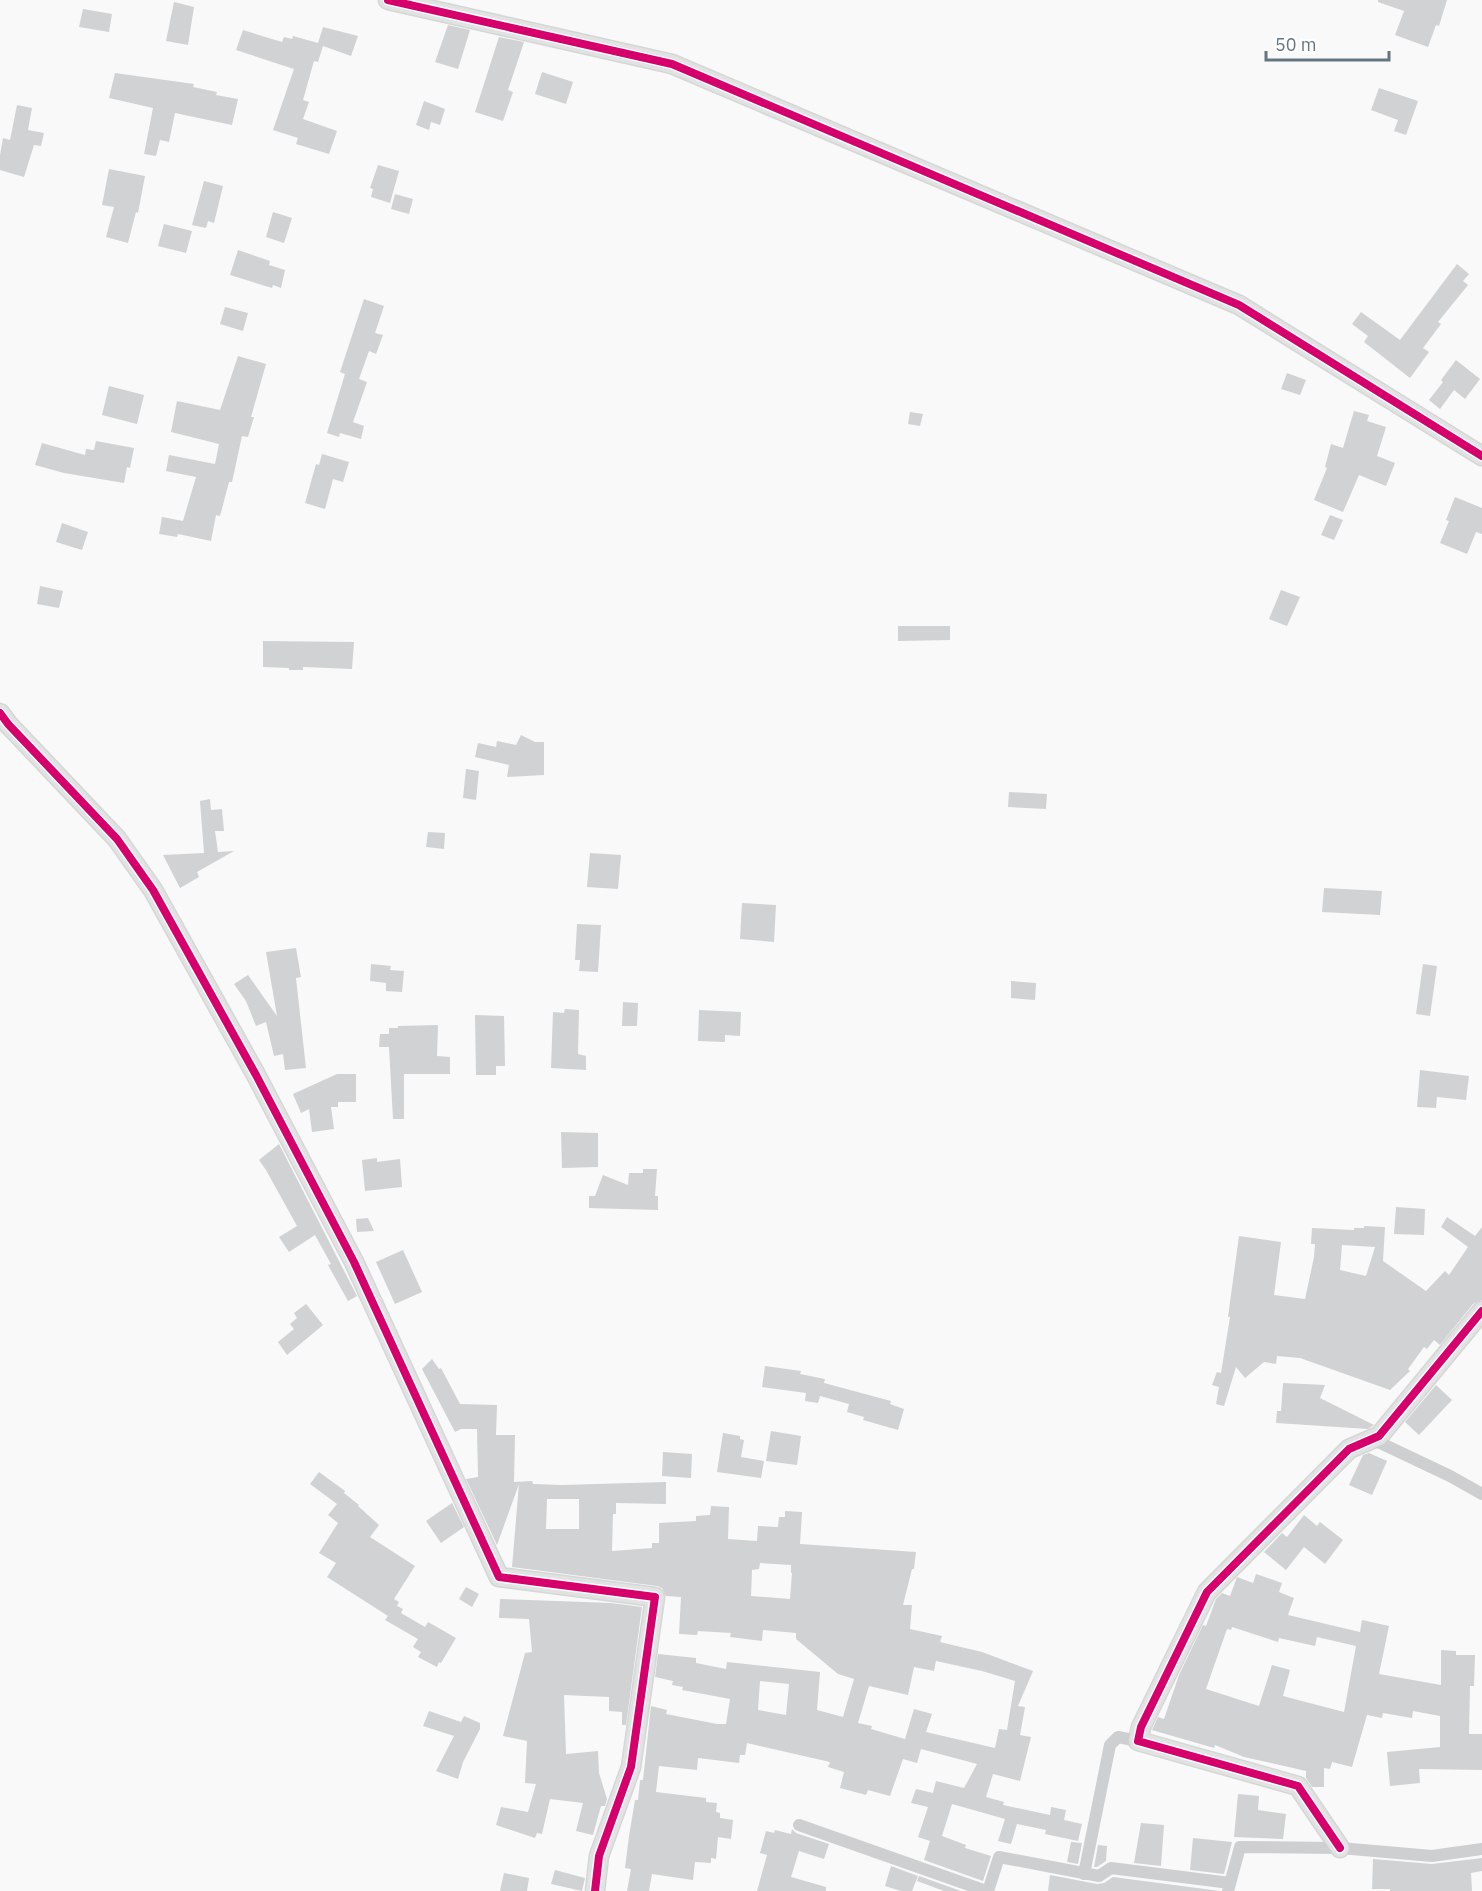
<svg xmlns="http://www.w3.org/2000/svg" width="1482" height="1891" font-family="'IBM Plex Sans',sans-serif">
<rect width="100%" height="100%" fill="#f9f9f9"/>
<g fill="#d0d2d3" fill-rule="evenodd">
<path d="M1378,0H1447L1439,26L1436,25L1428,47L1395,35L1404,11L1378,2Z"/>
<path d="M174,2L194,7L188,45L166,41Z"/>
<path d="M83,9L112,14L109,32L79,27Z"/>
<path d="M448,25L470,30L458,69L435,62Z"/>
<path d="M323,27L358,36L351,56L323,46L318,62L314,61L303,100L309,102L303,119L337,131L329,154L296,144L298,138L273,130L294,69L236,50L243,30L282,42L284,37L292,39L293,36L318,43Z"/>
<path d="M499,37L524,42L508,90L513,92L503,121L475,112Z"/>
<path d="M542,72L573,82L566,104L535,94Z"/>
<path d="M115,73L194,84L193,87L217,92L216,95L238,99L232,125L175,113L169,142L160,140L156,156L144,154L153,108L109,98Z"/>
<path d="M1379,88L1418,101L1406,135L1394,131L1398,120L1371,110Z"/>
<path d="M424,101L445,109L440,125L431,122L429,130L416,125Z"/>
<path d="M17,105L32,108L28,130L44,133L41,146L34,145L24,177L0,170V155L3,138L10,140Z"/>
<path d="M378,165L399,171L390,203L371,197L373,189L370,188Z"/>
<path d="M109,169L145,176L138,213L136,212L128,243L106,237L114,207L102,205Z"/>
<path d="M204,181L223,186L214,223L208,221L206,228L192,225Z"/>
<path d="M395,194L413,199L409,214L391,209Z"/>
<path d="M273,212L292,218L284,243L266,237Z"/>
<path d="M164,224L192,231L186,253L158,246Z"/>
<path d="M238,250L270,261L269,265L285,270L281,288L273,285L272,288L230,275Z"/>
<path d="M1457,264L1469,274L1463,281L1468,285L1438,322L1441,324L1423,348L1429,352L1410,378L1364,342L1368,336L1352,324L1361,312L1400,340Z"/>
<path d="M364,299L384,306L375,333L383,335L376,354L369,351L359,379L367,382L353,422L364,426L361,439L340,433L339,437L327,433L345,374L340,372Z"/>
<path d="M225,307L248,313L243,331L220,324Z"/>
<path d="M238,356L266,364L251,417H254L248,437L242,436L232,482H229L220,516L216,515L211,541L178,534L177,537L159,534L162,517L183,521L196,477L166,471L169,455L215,464L219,444L171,432L177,401L220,410Z"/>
<path d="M1456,360L1480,379L1465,399L1454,390L1440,409L1429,400L1443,382L1441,380Z"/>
<path d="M1287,373L1306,380L1300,395L1281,389Z"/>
<path d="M109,386L144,395L137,424L102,415Z"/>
<path d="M1354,411L1369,415L1367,421L1386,427L1377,456L1395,463L1386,486L1359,475L1343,512L1314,500L1327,468L1325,467L1331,444L1343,448Z"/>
<path d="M910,412L923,414L920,426L908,424Z"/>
<path d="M96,441L134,448L130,468L127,467L124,483L64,473L35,465L42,443L85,455L86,449L94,450Z"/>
<path d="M322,454L349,462L343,482L333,479L325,509L305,503L316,464L319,465Z"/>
<path d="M1455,497L1482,508V534L1476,532L1467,554L1440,543L1449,521L1446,520Z"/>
<path d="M1330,515L1343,520L1334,540L1321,535Z"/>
<path d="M62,523L88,532L82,550L56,542Z"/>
<path d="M40,586L63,591L59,608L37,604Z"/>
<path d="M1281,590L1300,597L1287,626L1269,619Z"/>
<path d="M898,626H950V640L898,641Z"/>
<path d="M263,641L354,642L352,669L303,667V670H289V668L263,667Z"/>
<path d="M521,735L535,742H544V775L507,777L509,765L475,757L478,743L496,747L497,741L516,745Z"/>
<path d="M466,769L479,771L476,800L463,798Z"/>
<path d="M1009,792L1047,794L1046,809L1008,807Z"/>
<path d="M210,799L211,810L222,809L224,831H215L218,852L234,851L197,872L199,877L180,888L163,855L204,853L200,801Z"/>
<path d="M428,832L445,833L444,849L426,847Z"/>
<path d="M590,853L621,855L618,889L587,887Z"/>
<path d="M1324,888L1382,891L1380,915L1322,912Z"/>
<path d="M742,903L776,905L774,942L740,939Z"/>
<path d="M577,924L601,925L598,972L579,971L580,960H575Z"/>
<path d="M296,948L301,977L296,978L306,1068L285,1070L283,1054L274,1056L266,1022L256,1026L246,1001L234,984L248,975L277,1016L266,952Z"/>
<path d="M371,964L391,966L390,970L404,971L402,992L386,991V983L370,981Z"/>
<path d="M1423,964L1437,966L1430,1016L1416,1014Z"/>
<path d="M1011,981L1036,983L1035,1000L1011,998Z"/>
<path d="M623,1002L638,1003L637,1026H622Z"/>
<path d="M565,1009L579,1010L578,1054L586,1056V1070L551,1068L553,1012L564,1013Z"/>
<path d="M699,1010L741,1012L740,1036L725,1035V1042L698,1041Z"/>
<path d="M475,1015L504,1016L505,1066H496V1075H476Z"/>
<path d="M438,1025L437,1056L450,1057V1074H404V1119H393L389,1047H379L380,1034H389V1028H398V1026Z"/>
<path d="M1420,1070L1469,1076L1466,1100L1437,1097L1436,1108L1417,1107Z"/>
<path d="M337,1074H356V1102H338V1107H331L334,1129L312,1132L309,1109L301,1113L293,1094Z"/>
<path d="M561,1132L598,1133V1167L562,1168Z"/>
<path d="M279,1144L357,1296L348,1301L328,1265L331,1264L315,1235L289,1252L279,1237L297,1226L266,1170L259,1160Z"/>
<path d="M377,1158V1162L400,1159L402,1187L365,1191L362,1160Z"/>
<path d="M643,1169H657L655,1196H658V1210L589,1208V1196H595L603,1175L628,1185L629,1173H643Z"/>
<path d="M1396,1207L1425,1209L1424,1235L1394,1234Z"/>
<path d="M1447,1217L1475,1236L1482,1227V1300L1473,1304L1440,1345L1434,1340L1427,1349L1424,1347L1408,1369L1410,1371L1390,1390L1300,1358L1277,1356L1276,1364L1264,1362L1245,1378L1236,1367L1224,1406L1216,1404L1219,1387L1212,1385L1217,1372L1221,1373L1230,1317H1228L1239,1236L1281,1242L1274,1295L1305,1299L1314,1257L1315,1244H1311L1312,1228L1354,1230V1228H1364V1226L1385,1227L1383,1261L1426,1291L1445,1271L1449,1275L1468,1247L1441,1227ZM1342,1245L1375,1247L1366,1276L1340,1270Z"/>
<path d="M368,1218L374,1231L357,1232L356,1219Z"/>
<path d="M403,1250L422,1292L395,1304L376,1262Z"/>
<path d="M306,1304L323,1325L287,1355L278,1342L294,1329L290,1324L297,1318L294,1313Z"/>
<path d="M432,1359L439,1369L441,1368L460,1404L497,1405L496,1435H515L514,1482L532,1481L533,1484L562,1485L666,1482V1504L616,1503V1514H613L612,1551L652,1548V1543H659V1523L696,1521V1516L710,1515L711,1506L729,1507L728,1539L757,1541L758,1526L778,1527L779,1517H785V1511L802,1512L800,1544L916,1552L914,1569H912L903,1605H912L910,1629L942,1636L940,1642L982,1652L1033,1671L1018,1706L1025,1707L1020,1735L1031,1737L1020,1781L993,1774L986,1797L1004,1802L1003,1805L1050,1815L1051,1807L1066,1810L1064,1820L1082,1824L1078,1841L1045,1834L1046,1830L1017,1824L1011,1844L998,1841L1005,1819L952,1804L942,1836L966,1845L965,1848L991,1856L983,1881L924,1860L930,1841L918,1837L928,1807L911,1803L916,1789L933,1793L936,1781L964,1788L977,1764L921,1749L917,1763L903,1759L890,1796L868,1790L866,1795L840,1788L844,1772L828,1767L830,1762L747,1743L745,1755H740L739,1763L698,1758L697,1770L659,1766L656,1792L706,1798V1802L717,1803L716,1812L720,1813V1818L733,1820L731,1839L718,1837L716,1859L711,1858V1863L695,1862L693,1880L652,1874L649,1891H627L631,1869L625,1868L629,1836L635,1800H638L640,1780H643L651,1706L667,1710L666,1714L717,1724H726L730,1699L682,1690L683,1687L672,1685L673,1681L655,1677L658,1654L696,1658V1663L726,1669L727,1662L820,1672L817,1710L843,1717L854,1679L838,1674L796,1639V1633L763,1630L762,1641L730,1637L731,1633L698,1631L697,1635L679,1634L681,1597L666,1596L662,1588L657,1586L512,1567L519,1484L497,1545L466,1479L478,1477L477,1429H461L455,1432L422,1369ZM547,1499H579V1529H546ZM760,1563L791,1565V1573H792L790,1599L751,1596L752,1570L759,1569ZM936,1661L982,1671L1015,1681L1007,1730L999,1729L995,1748L926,1732L932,1714L914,1709L905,1739L871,1729L872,1726L858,1723L869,1686L908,1695L914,1667L934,1671ZM760,1681L789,1684L786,1715L758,1710Z"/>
<path d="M765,1366L801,1371L800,1374L825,1379L824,1383L891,1401L890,1404L904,1409L898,1430L863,1420L864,1417L847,1412L849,1404L820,1396L818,1403L805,1401L806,1393L762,1387Z"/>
<path d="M1283,1383L1325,1385L1320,1398L1374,1425L1368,1429L1276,1423L1277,1411H1281Z"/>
<path d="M1436,1385L1452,1400L1419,1435L1405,1422Z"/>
<path d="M771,1431L801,1436L797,1465L766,1461Z"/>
<path d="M723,1433L740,1436V1439L744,1440L741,1457L764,1461L761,1478L717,1472Z"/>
<path d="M663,1452L692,1454L691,1478L662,1476Z"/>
<path d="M1369,1453L1387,1461L1372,1495L1349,1485L1363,1455Z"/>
<path d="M319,1472L345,1491L344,1493L359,1505L358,1506L379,1525L370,1537L415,1566L394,1599L399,1602L397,1606L403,1609L401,1613L425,1627L428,1622L456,1638L441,1663L439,1662L437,1667L418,1657L421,1652L413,1647L418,1639L385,1620L388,1616L327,1577L336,1563L319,1553L338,1523L328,1515L337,1504L310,1484Z"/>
<path d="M452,1503L464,1527L441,1543L426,1521Z"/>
<path d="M1304,1515L1317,1526L1320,1522L1343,1540L1325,1564L1304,1547L1286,1570L1264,1552L1282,1533L1287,1537Z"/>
<path d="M1256,1574L1282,1583L1279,1592L1294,1598L1288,1615L1360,1632L1362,1620L1389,1626L1379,1674L1441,1685V1650L1456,1651V1655H1475L1474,1686H1470L1469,1734H1482V1770L1419,1769L1420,1783L1390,1786L1387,1752L1440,1747V1716L1413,1711L1412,1718L1383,1713L1382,1718L1367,1715L1352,1767L1332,1762L1330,1769L1324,1768V1787H1312L1306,1778V1771L1244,1757L1215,1745L1214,1748L1152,1730L1158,1717L1164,1719L1179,1675L1203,1625L1206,1626L1216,1599L1222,1593L1230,1596L1237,1577L1253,1583ZM1232,1627L1278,1642L1279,1638L1315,1646L1317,1637L1356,1646L1344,1712L1283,1696L1290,1670L1272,1665L1259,1706L1206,1689L1227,1629L1231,1630Z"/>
<path d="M466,1587L479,1594L472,1607L459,1599Z"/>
<path d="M500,1599L611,1603L642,1607L626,1725H622V1712L609,1711V1697L564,1695L566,1754L598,1751L599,1773L607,1799L605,1806H601L593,1835L576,1831L583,1803L550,1799L542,1834L537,1833L535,1838L496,1825L501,1807L528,1812L536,1784L525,1783L527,1741L503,1736L525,1653L532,1652L529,1619L499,1618Z"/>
<path d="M429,1711L461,1722L464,1716L480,1723V1729L463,1762L458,1779L436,1771L454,1736L423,1726Z"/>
<path d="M1238,1794L1259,1796L1258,1810L1286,1814L1283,1839L1234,1837Z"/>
<path d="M1141,1823L1164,1825L1161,1866L1134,1863Z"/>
<path d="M792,1829L796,1833L829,1844L824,1859L799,1851L791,1877L826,1887V1891H757L767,1855L760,1853L766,1831L774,1833L775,1830L791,1834Z"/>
<path d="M1193,1838L1232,1842L1224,1874L1190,1870Z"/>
<path d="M1071,1842L1082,1843L1078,1864L1067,1862Z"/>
<path d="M1098,1845L1107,1846L1106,1861L1097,1867H1094Z"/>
<path d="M1482,1858V1871L1471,1873L1472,1891H1390V1889H1372L1373,1859L1432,1864Z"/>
<path d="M891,1866L918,1876L912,1891H901L885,1886Z"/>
<path d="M555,1870L585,1878L582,1891L551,1884Z"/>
<path d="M504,1873L529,1878L527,1891H500Z"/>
<path d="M1050,1875L1097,1884L1104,1883L1113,1877L1220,1891H1048Z"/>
<path d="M919,1876L961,1891H944L917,1881Z"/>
</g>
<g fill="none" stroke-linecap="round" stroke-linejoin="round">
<defs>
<g id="secondary">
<path d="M388,0L672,64L1239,305L1482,456"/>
<path d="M0,713L8,724L117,839L153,890L256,1075L354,1262L499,1577L655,1597L631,1767L599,1856L595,1891"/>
<path d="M1340,1848L1298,1786L1138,1741L1141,1727L1207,1592L1349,1449L1379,1436L1482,1311"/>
</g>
</defs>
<use href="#secondary" stroke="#d5d6d7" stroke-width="21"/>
<g stroke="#cecfd0" stroke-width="12">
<path d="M1372,1439L1450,1476L1482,1494"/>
<path d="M799,1825L986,1891"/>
<path d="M1084,1874L1110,1745L1118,1737L1138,1741"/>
<path d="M988,1891L999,1857L1099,1876L1111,1868L1230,1883"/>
<path d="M1228,1891L1240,1847L1340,1848L1432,1856L1482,1849"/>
</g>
<use href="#secondary" stroke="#e1e2e2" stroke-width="18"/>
<defs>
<g id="cycleway">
<path d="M388,0L672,64L1239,305L1482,456"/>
<path d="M0,713L8,724L117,839L153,890L256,1075L354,1262L499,1577L655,1597L631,1767L599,1856L595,1891"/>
<path d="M1340,1848L1298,1786L1138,1741L1141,1727L1207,1592L1349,1449L1379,1436L1482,1311"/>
</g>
</defs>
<use href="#cycleway" stroke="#fff" stroke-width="11"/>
<use href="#cycleway" stroke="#d6006c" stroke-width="8"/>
</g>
<path d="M1266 51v9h123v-9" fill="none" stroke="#657683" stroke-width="3"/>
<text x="1275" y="51" font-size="18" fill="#657683" stroke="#ffffff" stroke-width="4.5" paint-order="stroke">50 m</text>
</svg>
